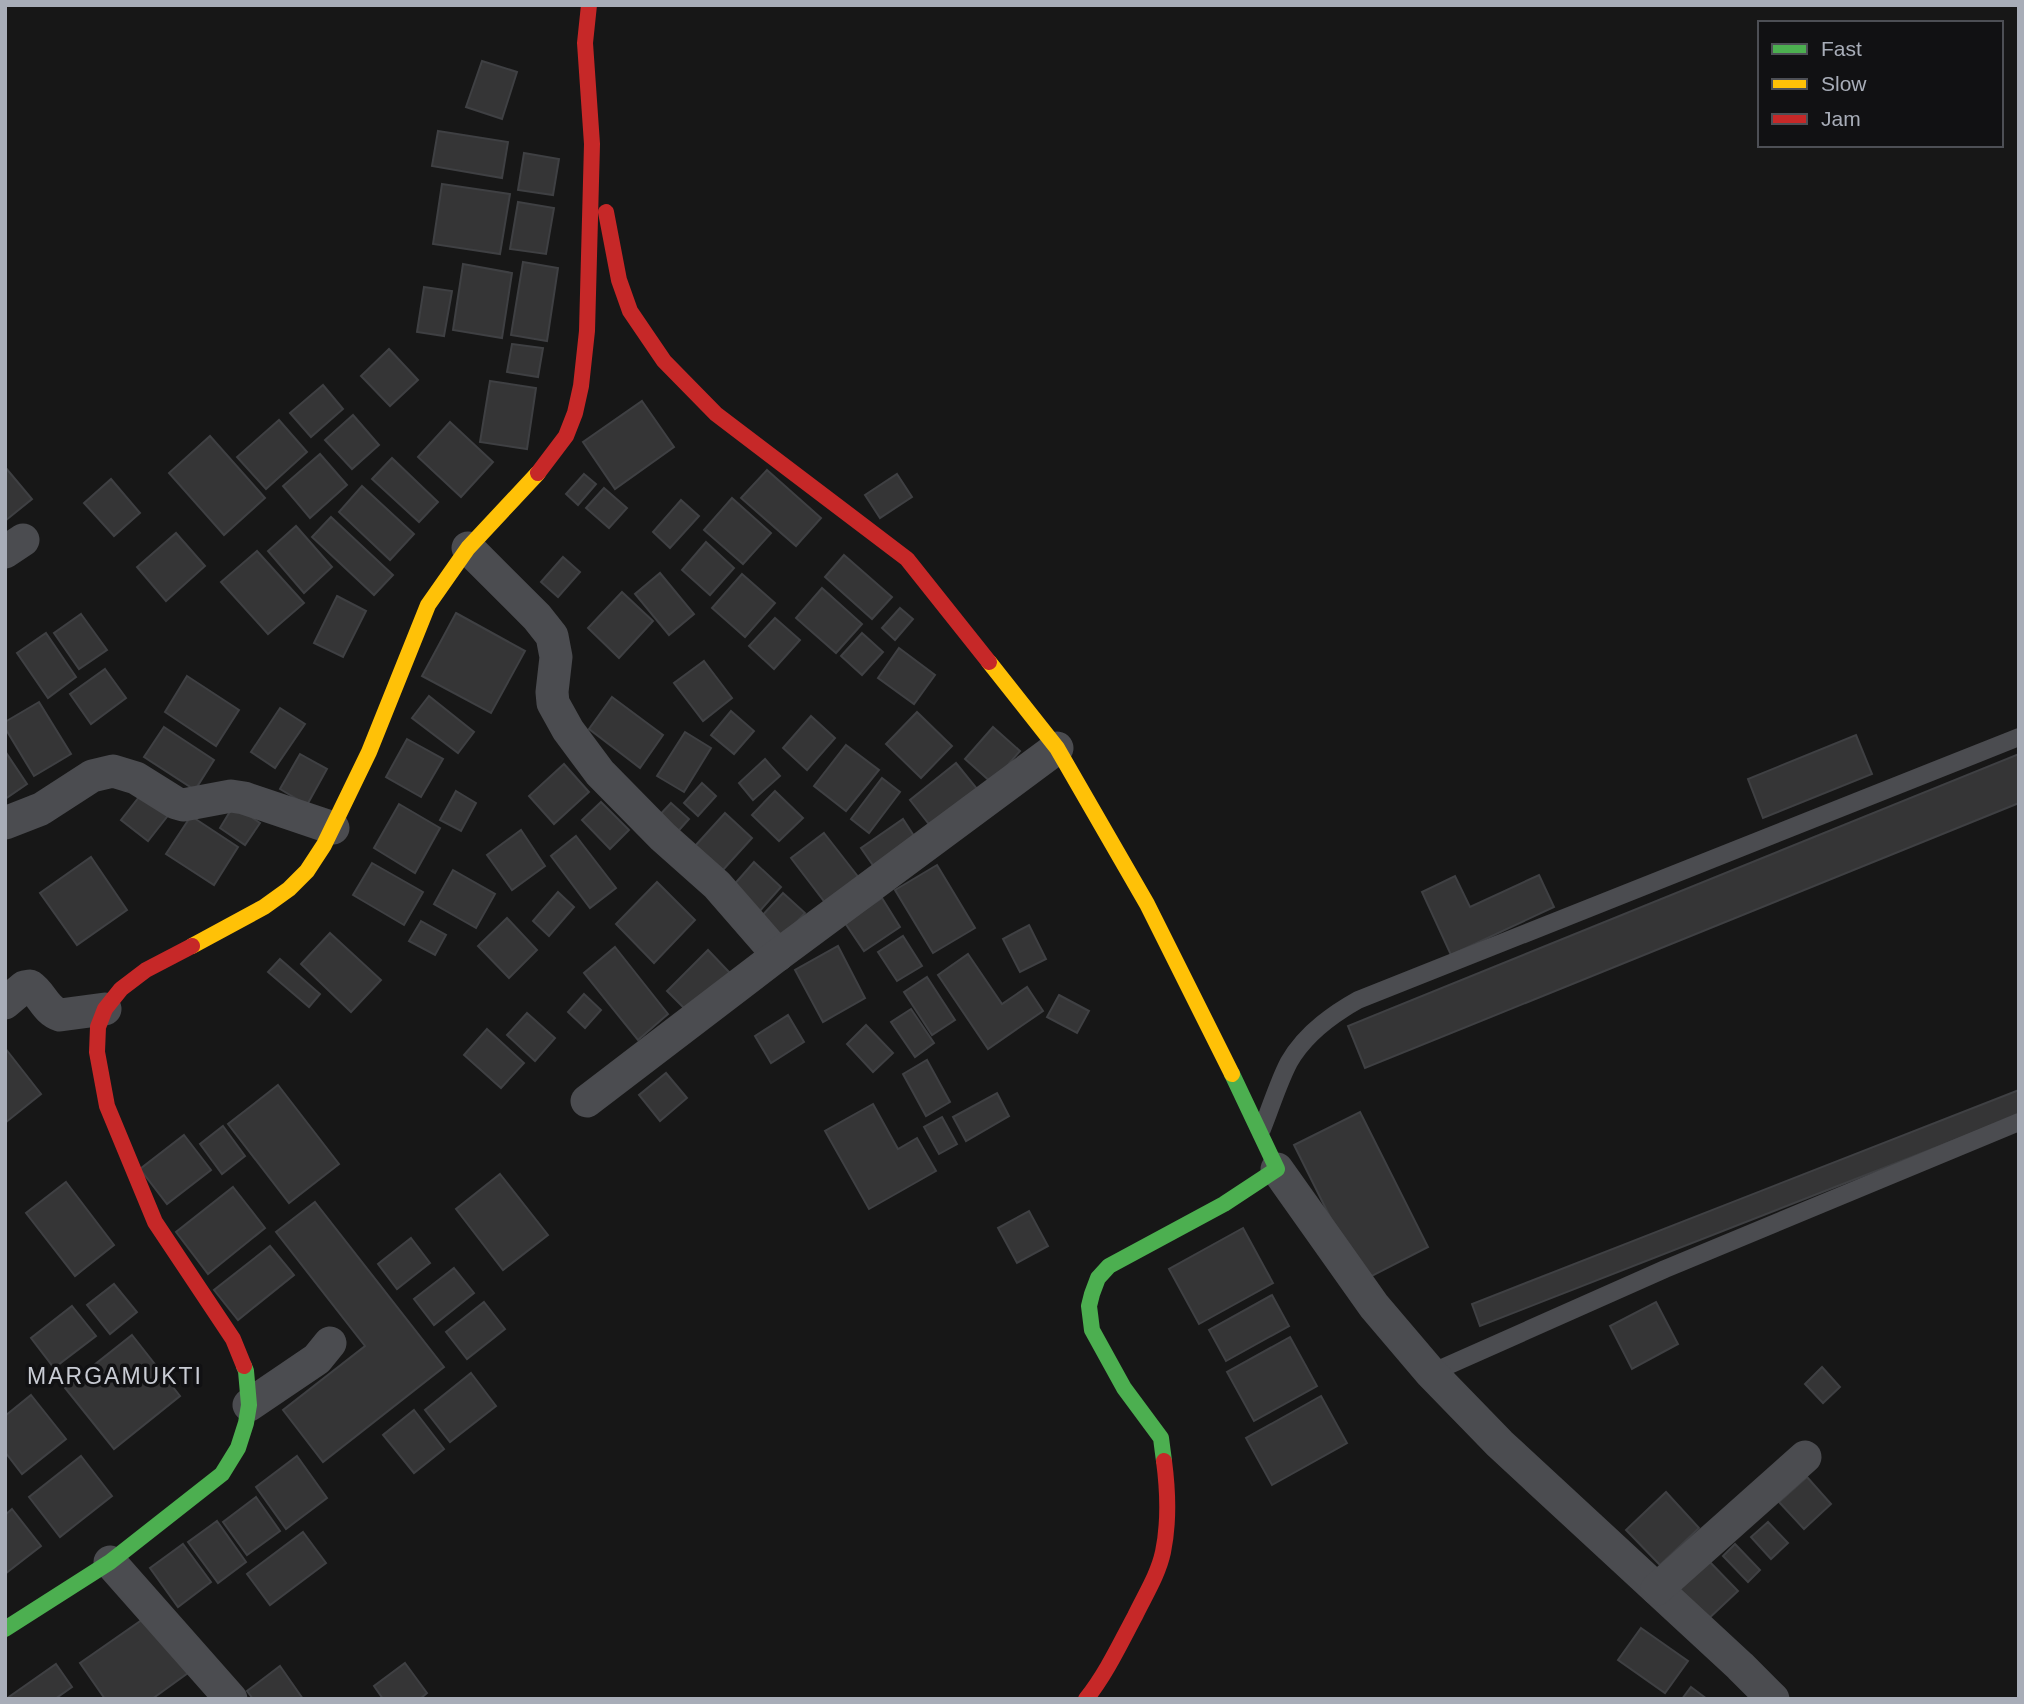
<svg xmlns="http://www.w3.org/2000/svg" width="2024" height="1704" font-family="Helvetica,sans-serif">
<rect width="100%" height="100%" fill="#171717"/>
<g fill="#353536" stroke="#3f4043" stroke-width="2">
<path d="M482,61L517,72L502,119L466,107Z"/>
<path d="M438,131L508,142L502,178L432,166Z"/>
<path d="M524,153L559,159L553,195L518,190Z"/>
<path d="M442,184L510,194L500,254L433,244Z"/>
<path d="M518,202L554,208L546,254L510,249Z"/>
<path d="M523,262L558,268L547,341L511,335Z"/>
<path d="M463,264L512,273L502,338L453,330Z"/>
<path d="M424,287L452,291L444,336L417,332Z"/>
<path d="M512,344L543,348L538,377L507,372Z"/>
<path d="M389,349L418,380L390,406L361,376Z"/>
<path d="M490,381L536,388L527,449L480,442Z"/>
<path d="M323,385L343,409L311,437L290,413Z"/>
<path d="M642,401L674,447L615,489L583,442Z"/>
<path d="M353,415L379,445L352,469L325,440Z"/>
<path d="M279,420L307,452L266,489L237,457Z"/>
<path d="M450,422L493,462L461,497L418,457Z"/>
<path d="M210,436L265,498L224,535L169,473Z"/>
<path d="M320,454L347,485L310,518L283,486Z"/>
<path d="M392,458L438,502L419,522L372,479Z"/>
<path d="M5,467L32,499L5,521Z"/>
<path d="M767,470L821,518L796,546L741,498Z"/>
<path d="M584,474L596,484L578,505L566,494Z"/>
<path d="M897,474L912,497L880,518L865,495Z"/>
<path d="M111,479L140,513L114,536L84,503Z"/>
<path d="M362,486L414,534L390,560L339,512Z"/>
<path d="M604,488L627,508L609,528L586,508Z"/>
<path d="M732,498L771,533L743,564L704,530Z"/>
<path d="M681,500L699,516L670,548L653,532Z"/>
<path d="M331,517L393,575L374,595L312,537Z"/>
<path d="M296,526L332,567L304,593L268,551Z"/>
<path d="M176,533L205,566L166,601L137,567Z"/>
<path d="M706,542L734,568L710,595L682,570Z"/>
<path d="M257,551L304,603L268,634L221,582Z"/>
<path d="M844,555L892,597L872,619L825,577Z"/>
<path d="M563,557L580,572L558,597L541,582Z"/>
<path d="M660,573L694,614L669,635L635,594Z"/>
<path d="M742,574L775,603L745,637L712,608Z"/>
<path d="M822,588L862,624L836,653L796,618Z"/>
<path d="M622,592L653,621L619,658L588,628Z"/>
<path d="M337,596L366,611L343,657L314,643Z"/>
<path d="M900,608L913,619L895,640L882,628Z"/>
<path d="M456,613L525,651L491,713L422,676Z"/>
<path d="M81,614L107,650L79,669L54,633Z"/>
<path d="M775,618L800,640L774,669L749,646Z"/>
<path d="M46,633L76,677L48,698L17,653Z"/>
<path d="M862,633L883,652L862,675L841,656Z"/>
<path d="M899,648L935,675L914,704L878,678Z"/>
<path d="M704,661L732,698L703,721L674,683Z"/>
<path d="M105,669L126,698L91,724L70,694Z"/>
<path d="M187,676L239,710L216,746L165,712Z"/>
<path d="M429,696L474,732L458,753L412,718Z"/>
<path d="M612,697L663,735L640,768L589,729Z"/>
<path d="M39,702L71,754L34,776L5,728V722Z"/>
<path d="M280,708L305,724L275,768L251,752Z"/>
<path d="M731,711L754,731L734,754L711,735Z"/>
<path d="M917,712L952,746L921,778L886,744Z"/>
<path d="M811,716L835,738L807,770L783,748Z"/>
<path d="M164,727L214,760L195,790L144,757Z"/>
<path d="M993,727L1020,751L992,783L965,759Z"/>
<path d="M685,732L711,748L684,792L657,776Z"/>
<path d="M1856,735L1872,774L1763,818L1748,779Z"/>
<path d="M407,739L443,759L421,797L386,777Z"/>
<path d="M846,745L879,770L846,811L814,786Z"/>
<path d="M5,751L27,784L5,799Z"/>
<path d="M300,754L327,769L307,805L280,789Z"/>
<path d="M2019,754V803L1365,1068L1348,1026Z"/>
<path d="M765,759L780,776L753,800L739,783Z"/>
<path d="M956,763L978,790L932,828L910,800Z"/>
<path d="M564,764L589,792L554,824L529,796Z"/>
<path d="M882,778L900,792L869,833L851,819Z"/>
<path d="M702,783L716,796L698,816L684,803Z"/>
<path d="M456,791L476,803L461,831L440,820Z"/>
<path d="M775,791L803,818L779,841L752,815Z"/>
<path d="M143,792L170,813L148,841L121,820Z"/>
<path d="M601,802L629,830L610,849L582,820Z"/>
<path d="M671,803L689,819L673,837L655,820Z"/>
<path d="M399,804L440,828L415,873L374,848Z"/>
<path d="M234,805L260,823L245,845L220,828Z"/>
<path d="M725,813L752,838L722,871L695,846Z"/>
<path d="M191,816L238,847L214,885L166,854Z"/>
<path d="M903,819L918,842L877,871L861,848Z"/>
<path d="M521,830L545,866L512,890L487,855Z"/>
<path d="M824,833L863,883L830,909L791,858Z"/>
<path d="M576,836L616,888L590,908L551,856Z"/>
<path d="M91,857L127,910L77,945L40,893Z"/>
<path d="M754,862L781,887L759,912L732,887Z"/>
<path d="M372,863L423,892L404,925L353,895Z"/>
<path d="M937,865L975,928L933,953L895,890Z"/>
<path d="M453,870L495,894L476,928L434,904Z"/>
<path d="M1539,875L1554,907L1451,955L1422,892L1455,876L1470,907Z"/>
<path d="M657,882L695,920L654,963L616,924Z"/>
<path d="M558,892L574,907L549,936L533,921Z"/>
<path d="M783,893L805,913L782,938L760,918Z"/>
<path d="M882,898L900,927L864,951L845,923Z"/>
<path d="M507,918L537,950L509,978L478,946Z"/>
<path d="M421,921L446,935L435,955L409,941Z"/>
<path d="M1029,925L1046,959L1020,972L1003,939Z"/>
<path d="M330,933L381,980L351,1012L301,964Z"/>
<path d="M903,936L922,966L897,981L878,952Z"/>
<path d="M838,946L865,998L823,1022L795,970Z"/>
<path d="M615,947L668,1014L638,1040L584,973Z"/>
<path d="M708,950L730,973L690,1014L667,991Z"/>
<path d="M968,954L1002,1004L1027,987L1043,1011L988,1049L938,975Z"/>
<path d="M280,959L320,994L309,1007L268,972Z"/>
<path d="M927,977L955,1020L932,1035L904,992Z"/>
<path d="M584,994L601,1010L585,1028L568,1012Z"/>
<path d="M1059,995L1089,1011L1077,1033L1047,1017Z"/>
<path d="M911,1009L934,1043L915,1057L891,1022Z"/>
<path d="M527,1013L555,1038L535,1061L507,1035Z"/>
<path d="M788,1015L804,1042L771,1063L755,1036Z"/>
<path d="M866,1025L893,1053L873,1072L847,1044Z"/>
<path d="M487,1029L524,1063L501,1088L464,1055Z"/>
<path d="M5,1048L41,1094L5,1123Z"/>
<path d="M927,1060L950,1102L926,1116L903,1074Z"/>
<path d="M666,1073L687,1098L660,1121L639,1095Z"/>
<path d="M278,1085L339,1164L289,1203L228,1124Z"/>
<path d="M2019,1090V1115L1480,1326L1472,1304Z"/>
<path d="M997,1093L1009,1116L966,1141L953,1117Z"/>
<path d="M873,1104L898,1149L917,1138L936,1171L869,1209L825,1131Z"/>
<path d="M1360,1112L1428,1247L1362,1281L1294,1145Z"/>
<path d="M942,1117L957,1144L939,1154L924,1127Z"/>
<path d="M223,1126L245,1156L222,1174L200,1144Z"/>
<path d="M184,1135L211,1170L167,1204L140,1169Z"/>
<path d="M500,1174L548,1235L503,1270L456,1209Z"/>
<path d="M66,1182L114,1245L75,1276L26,1213Z"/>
<path d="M233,1187L265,1228L208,1274L176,1232Z"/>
<path d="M315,1202L444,1367L323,1462L283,1410L365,1346L276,1232Z"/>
<path d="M1029,1211L1048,1246L1017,1263L998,1228Z"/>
<path d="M1243,1228L1273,1283L1199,1324L1169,1269Z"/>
<path d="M411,1238L430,1263L397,1289L378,1264Z"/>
<path d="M270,1246L294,1275L238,1320L214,1290Z"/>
<path d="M454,1268L474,1293L434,1325L414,1299Z"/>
<path d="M114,1284L137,1312L110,1334L87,1305Z"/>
<path d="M1272,1295L1289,1326L1226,1361L1209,1330Z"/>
<path d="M484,1302L505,1329L467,1359L446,1332Z"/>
<path d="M1656,1302L1678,1344L1632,1369L1610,1326Z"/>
<path d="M72,1306L96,1336L54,1368L31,1338Z"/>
<path d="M132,1335L180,1396L114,1449L65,1388Z"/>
<path d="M1290,1337L1317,1386L1254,1421L1227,1372Z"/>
<path d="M1822,1367L1840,1387L1823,1403L1805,1384Z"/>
<path d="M471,1373L496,1406L450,1442L425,1410Z"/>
<path d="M31,1395L66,1439L22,1474L5,1452V1416Z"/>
<path d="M1321,1396L1347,1443L1272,1485L1246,1438Z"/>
<path d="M414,1410L444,1449L414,1473L383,1435Z"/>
<path d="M81,1456L112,1496L60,1537L29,1497Z"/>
<path d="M297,1456L327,1498L286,1529L256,1487Z"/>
<path d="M1807,1477L1831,1504L1804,1529L1779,1502Z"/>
<path d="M1666,1492L1699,1528L1660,1565L1626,1530Z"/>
<path d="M256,1497L280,1531L247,1555L223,1522Z"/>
<path d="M12,1509L41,1546L5,1574V1515Z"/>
<path d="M217,1521L246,1562L218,1583L188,1542Z"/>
<path d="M1768,1522L1788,1543L1771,1559L1751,1537Z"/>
<path d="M303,1532L326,1563L270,1605L247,1574Z"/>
<path d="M183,1544L211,1582L178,1607L150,1568Z"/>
<path d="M1735,1544L1760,1570L1748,1582L1723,1556Z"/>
<path d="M1706,1558L1738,1591L1705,1622L1674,1589Z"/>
<path d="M149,1615L188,1673L152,1699H105L80,1663Z"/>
<path d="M1641,1628L1688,1661L1665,1693L1618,1660Z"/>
<path d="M405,1663L427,1693L420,1699H383L374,1686Z"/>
<path d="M56,1664L72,1687L55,1699H6Z"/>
<path d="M280,1666L303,1699H253L247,1691Z"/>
<path d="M1691,1687L1707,1699H1682Z"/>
</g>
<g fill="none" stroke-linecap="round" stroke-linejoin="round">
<g stroke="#4b4c50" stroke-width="18">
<path d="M1262,1129C1271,1107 1278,1083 1289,1062C1305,1034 1331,1015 1358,1000L2019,737"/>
<path d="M1431,1373L1665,1269L2019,1122"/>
</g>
<g stroke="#4b4c50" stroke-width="33">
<path d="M468,548L537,617L552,636L556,657L552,692L553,703L568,730L600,773L663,837L717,885L778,955"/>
<path d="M5,552L23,540"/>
<path d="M5,823L41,809L92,776L113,771L136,778L176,803L183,805L231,796L244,798L333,828"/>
<path d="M5,1003L24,987L30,986C42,994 45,1010 60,1015L105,1009"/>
<path d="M587,1101L778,955L1057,748"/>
<path d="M1277,1169L1374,1306L1431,1373L1500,1444L1740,1666L1773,1699"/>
<path d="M249,1405L317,1359L330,1343"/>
<path d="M110,1562L231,1699"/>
<path d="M1657,1589L1805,1457"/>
</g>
<g stroke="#4caf50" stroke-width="16">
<path d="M1164,1461L1161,1438L1124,1388L1092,1330L1089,1306L1092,1294L1098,1278L1109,1266L1224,1204L1277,1169L1232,1074"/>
<path d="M5,1629L110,1562L222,1474L238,1448L246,1423L249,1405L246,1371L244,1366"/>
</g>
<g stroke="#ffc107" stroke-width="16">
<path d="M989,662L1057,748L1147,904L1232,1074"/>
<path d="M192,946L264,907L289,889L307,871L324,845L369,752L428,605L468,548L538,473"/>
</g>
<g stroke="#c62828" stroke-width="16">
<path d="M606,212L619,280L630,311L664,361L716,414L907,559L989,662"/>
<path d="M538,473L566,436L575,413L581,386L587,331L592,144L585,43L589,5"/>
<path d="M192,946L146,970L121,989L105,1009L98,1027L97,1052L107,1106L155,1222L233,1339L244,1366"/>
<path d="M1086,1699C1106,1674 1120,1644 1135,1616C1145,1595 1158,1575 1163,1552C1169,1523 1168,1491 1164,1461"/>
</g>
</g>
<g text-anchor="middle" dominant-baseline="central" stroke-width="7" stroke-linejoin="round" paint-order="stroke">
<g font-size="23" letter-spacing="2" fill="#c9ccd4" stroke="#111113">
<text x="115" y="1376">MARGAMUKTI</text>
</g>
</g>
<rect width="2024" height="1704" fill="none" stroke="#a8adb8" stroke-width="14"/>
<rect x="1758" y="21" width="245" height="126" fill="#111113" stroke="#4d4f55" stroke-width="2"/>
<rect x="1772" y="44" width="35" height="10" fill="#4caf50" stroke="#4d4f55" stroke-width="2"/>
<text x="1821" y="56" font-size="21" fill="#a8adb8">Fast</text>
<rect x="1772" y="79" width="35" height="10" fill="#ffc107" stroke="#4d4f55" stroke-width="2"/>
<text x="1821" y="91" font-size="21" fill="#a8adb8">Slow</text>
<rect x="1772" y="114" width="35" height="10" fill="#c62828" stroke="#4d4f55" stroke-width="2"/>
<text x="1821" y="126" font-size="21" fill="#a8adb8">Jam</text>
</svg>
